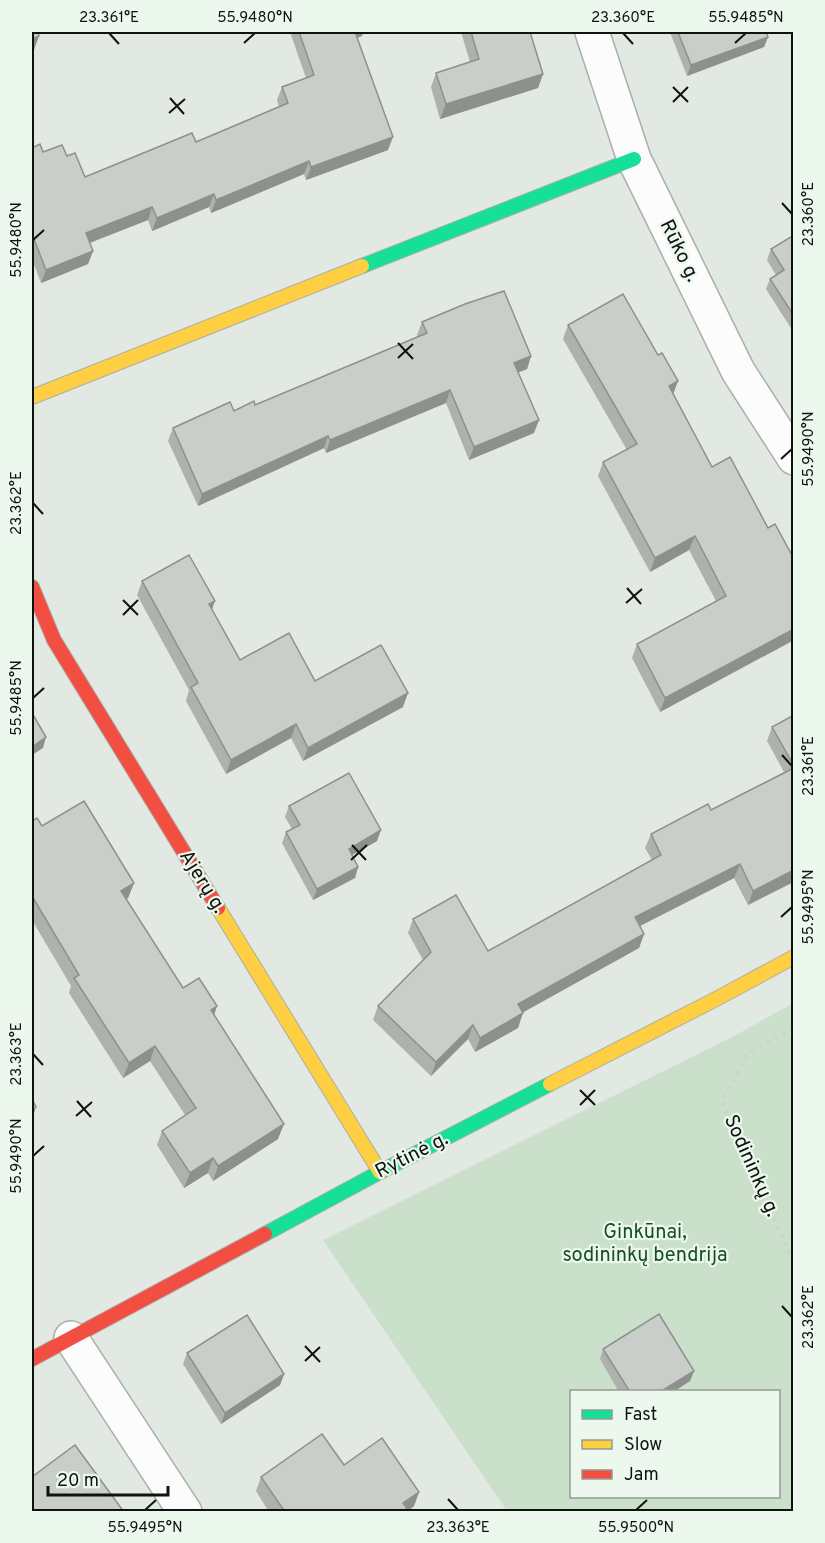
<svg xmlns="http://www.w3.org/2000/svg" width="825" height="1543" font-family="Overpass,sans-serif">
<rect width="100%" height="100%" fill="#e2e8e2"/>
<path fill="#cae0cb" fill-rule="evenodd" d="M793,1003V1511H507L323,1240L738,1034ZM572,1392H778V1496H572Z"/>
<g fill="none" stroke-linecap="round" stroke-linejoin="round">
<defs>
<g id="street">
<path d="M592,32L634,159L738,371L794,458"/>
<path d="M71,1338L185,1512"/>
</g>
<g id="fast">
<path d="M362,266L634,159"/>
<path d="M265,1234L380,1172L550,1084"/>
</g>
<g id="slow">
<path d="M32,397L362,266"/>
<path d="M218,908L380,1172"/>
<path d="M550,1084L718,998L794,957"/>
</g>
<g id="jam">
<path d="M32,587L54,640L218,908"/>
<path d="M32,1359L265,1234"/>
</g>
</defs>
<use href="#street" stroke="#aaafaa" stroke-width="36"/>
<use href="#fast" stroke="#aaafaa" stroke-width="16"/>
<use href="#slow" stroke="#aaafaa" stroke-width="16"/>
<use href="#jam" stroke="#aaafaa" stroke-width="16"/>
<path stroke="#d1d3d1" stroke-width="4" stroke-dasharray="4.5 4.5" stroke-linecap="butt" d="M794,1028L748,1053L722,1101L794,1263"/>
<use href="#street" stroke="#fbfcfb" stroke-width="33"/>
<use href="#fast" stroke="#16e098" stroke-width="14"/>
<use href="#slow" stroke="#ffcf43" stroke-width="14"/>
<use href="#jam" stroke="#f24e42" stroke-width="14"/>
</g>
<g fill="#aeb1ae">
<path d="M290,32H363L362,36L357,38L388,150L306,180L304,174L211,213L209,207L152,231L148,220L90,243L93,251L88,264L41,283L32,259V148L43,152L67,156L85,177L196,142L279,107L277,100L282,87L306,78Z"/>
<path d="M461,32H530L543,74L538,88L440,119L431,87L436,73L470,62Z"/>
<path d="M670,32H766L768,37L764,47L687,76Z"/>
<path d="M794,235V333L766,289L770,279L776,275L767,260L771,249Z"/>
<path d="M422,322L531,356L527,369L518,372L534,433L469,460L446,403L326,453L324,448L198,506L168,441L173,428L255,405L418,337L417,335Z"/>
<path d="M568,325L673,395L712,467L768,528L794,559V640L660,712L632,658L637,644L716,601L689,550L650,572L598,476L603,462L627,450L563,339Z"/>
<path d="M142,581L212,609L240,660L403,707L303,761L291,738L226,774L186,701L189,690L137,595Z"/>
<path d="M794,715V882L748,905L734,878L640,926L644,934L639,948L522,1012L518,1028L475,1052L468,1039L431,1076L373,1020L378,1006L423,960L408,933L413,919L488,951L652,860L645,848L651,834L711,810L784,772L767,741L772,727Z"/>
<path d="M289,806L377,841L352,855L358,867L355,878L313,900L282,843L286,832L292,829L285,817Z"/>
<path d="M32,821L42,826L134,883L128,898L126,899L183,988L217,1006L214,1015L278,1139L213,1181L208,1173L184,1188L157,1145L162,1131L185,1115L150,1061L123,1078L69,993L71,986L32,920Z"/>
<path d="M603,1349L694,1371L690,1381L673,1392H619L600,1359Z"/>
<path d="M187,1353L284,1374L280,1385L221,1424L183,1364Z"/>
<path d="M344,1465L419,1492L414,1506L409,1510V1512H269L256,1491L261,1477Z"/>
</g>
<g fill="#8d908d">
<path d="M352,32H363L362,36L349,41Z"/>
<path d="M39,36L34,50L32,51V39Z"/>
<path d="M768,37L764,47L687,76L691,65Z"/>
<path d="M543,74L538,88L440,119L446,104Z"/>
<path d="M393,137L388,150L306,180L311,167Z"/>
<path d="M309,161L304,174L211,213L216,200Z"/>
<path d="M214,194L209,207L152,231L157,218Z"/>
<path d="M152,207L148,220L81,246L86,233Z"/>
<path d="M93,251L88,264L41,283L46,270Z"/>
<path d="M531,356L527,369L510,376L514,363Z"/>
<path d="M678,381L673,395L669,386Z"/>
<path d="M450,390L446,403L326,453L330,440Z"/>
<path d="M539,420L534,433L469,460L474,447Z"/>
<path d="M328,436L324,448L198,506L202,494Z"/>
<path d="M695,536L689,550L650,572L655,558Z"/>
<path d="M215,601L210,615L209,604Z"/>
<path d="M794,629V640L660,712L665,698Z"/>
<path d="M408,693L403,707L303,761L308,748Z"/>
<path d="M296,724L291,738L226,774L231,760Z"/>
<path d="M46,737L43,748L32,755V747Z"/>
<path d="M381,830L377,841L345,859L349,849Z"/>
<path d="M740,864L734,878L630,931L635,917Z"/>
<path d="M358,867L355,878L313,900L317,889Z"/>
<path d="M794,870L793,882L748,905L753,891Z"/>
<path d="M134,883L128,898L116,906L121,891Z"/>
<path d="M644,934L639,948L513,1018L518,1004Z"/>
<path d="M217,1006L212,1021L211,1010Z"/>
<path d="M523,1013L518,1028L475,1052L480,1038Z"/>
<path d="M473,1025L468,1039L431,1076L436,1062Z"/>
<path d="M155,1046L150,1061L123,1078L129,1063Z"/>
<path d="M36,1107L32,1120V1110Z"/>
<path d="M284,1124L278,1139L213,1181L218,1166Z"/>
<path d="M213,1158L208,1173L184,1188L190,1173Z"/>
<path d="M694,1371L690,1381L673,1392H660Z"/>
<path d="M284,1374L280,1385L221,1424L225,1413Z"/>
<path d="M419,1492L414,1506L407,1512L403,1503Z"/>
</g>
<g fill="#caceca" stroke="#8d908d" stroke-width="1.5">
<path d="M32,32H38L39,36L32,39Z"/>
<path d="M299,32H355L393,137L311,167L309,161L216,200L214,194L157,218L152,207L86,233L93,251L46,270L32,234V148L40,144L43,152L62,145L67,156L75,153L85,177L192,133L196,142L288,103L282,87L314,75Z"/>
<path d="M471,32H530L543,74L446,104L436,73L479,59Z"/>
<path d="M678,32H766L768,37L691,65Z"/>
<path d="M794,235V316L770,279L784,270L771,249Z"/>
<path d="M504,291L531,356L514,363L539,420L474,447L450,390L330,440L328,436L202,494L173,428L230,402L234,411L254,401L255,405L427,333L422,322L465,304Z"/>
<path d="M623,294L658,355L662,353L678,381L669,386L712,467L730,457L768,528L775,524L794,559V629L665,698L637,644L726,596L695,536L655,558L603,462L637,444L568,325Z"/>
<path d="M189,555L215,601L209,604L240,660L289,633L315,681L381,645L408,693L308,748L296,724L231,760L191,687L198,683L142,581Z"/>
<path d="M32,713L46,737L32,747Z"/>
<path d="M794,715V766L772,727Z"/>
<path d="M794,768V870L753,891L740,864L635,917L644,934L518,1004L523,1013L480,1038L473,1025L436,1062L378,1006L431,952L413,919L456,895L488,951L661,855L651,834L708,804L711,810Z"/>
<path d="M349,773L381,830L349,849L358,867L317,889L286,832L300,825L289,806Z"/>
<path d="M84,801L134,883L121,891L183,988L199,978L217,1006L211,1010L284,1124L218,1166L213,1158L190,1173L162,1131L196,1108L155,1046L129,1063L74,978L79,975L32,896V821L37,818L42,826Z"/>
<path d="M32,1099L36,1107L32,1110Z"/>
<path d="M659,1314L694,1371L660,1392H630L603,1349Z"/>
<path d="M247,1315L284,1374L225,1413L187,1353Z"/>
<path d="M322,1434L344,1465L382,1438L419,1492L403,1503L409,1512H285L261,1477Z"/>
<path d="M75,1445L124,1512H32V1477Z"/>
</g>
<path fill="none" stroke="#0f130f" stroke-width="2" d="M109,33L119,44M623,33L633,44M244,43L255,33M735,43L746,33M673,87L688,102M170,98L184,114M673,102L688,87M169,113L185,99M782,203L792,214M33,240L44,230M398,343L413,359M398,358L413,344M781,459L792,449M33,503L43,514M627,588L641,604M123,600L138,615M626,603L642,589M123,615L138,600M33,698L44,688M782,755L792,766M352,845L366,860M351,860L367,845M781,917L792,907M33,1054L43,1065M580,1090L595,1105M77,1101L91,1117M580,1105L595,1090M76,1116L92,1102M33,1156L44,1146M782,1306L792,1317M305,1346L320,1362M305,1361L320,1347M448,1499L458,1510M145,1510L156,1500M636,1510L647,1500"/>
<g text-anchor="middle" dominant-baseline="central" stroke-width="4.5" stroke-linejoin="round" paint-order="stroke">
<g font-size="20" fill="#0f130f" stroke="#ecf8ed">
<text transform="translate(679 251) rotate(64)">Rūko g.</text>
<text transform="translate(202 882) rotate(58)">Ajerų g.</text>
<text transform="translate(412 1156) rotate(-27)">Rytinė g.</text>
<text transform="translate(751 1166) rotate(66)">Sodininkų g.</text>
</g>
<g font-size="20" fill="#184f22" stroke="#ecf8ed">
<text x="645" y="1233">Ginkūnai,<tspan x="645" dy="23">sodininkų bendrija</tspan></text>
</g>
</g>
<rect width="825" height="1543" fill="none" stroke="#ecf8ed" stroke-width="66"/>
<rect x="570" y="1390" width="210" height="108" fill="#ecf8ed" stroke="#949c94" stroke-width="1.5"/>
<rect x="582" y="1410" width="30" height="9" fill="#16e098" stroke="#949c94" stroke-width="1.5"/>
<text x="624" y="1420" font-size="18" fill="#0f130f">Fast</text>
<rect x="582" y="1440" width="30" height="9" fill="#ffcf43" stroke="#949c94" stroke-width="1.5"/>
<text x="624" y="1450" font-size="18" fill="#0f130f">Slow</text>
<rect x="582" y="1470" width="30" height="9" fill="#f24e42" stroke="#949c94" stroke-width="1.5"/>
<text x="624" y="1480" font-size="18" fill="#0f130f">Jam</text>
<path d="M48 1486v9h120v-9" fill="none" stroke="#0f130f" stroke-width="3"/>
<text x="57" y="1486" font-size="18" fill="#0f130f" stroke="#ecf8ed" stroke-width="4.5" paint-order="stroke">20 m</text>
<rect x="33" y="33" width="759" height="1477" fill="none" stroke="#0f130f" stroke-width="2"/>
<g font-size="15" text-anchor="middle" fill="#0f130f">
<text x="109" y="22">23.361°E</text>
<text x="255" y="22">55.9480°N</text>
<text x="623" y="22">23.360°E</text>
<text x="746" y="22">55.9485°N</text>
<text transform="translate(808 214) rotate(-90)" y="5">23.360°E</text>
<text transform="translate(16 240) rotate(-90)" y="5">55.9480°N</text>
<text transform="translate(808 449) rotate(-90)" y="5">55.9490°N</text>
<text transform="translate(16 503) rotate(-90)" y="5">23.362°E</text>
<text transform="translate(16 698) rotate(-90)" y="5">55.9485°N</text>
<text transform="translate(808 766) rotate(-90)" y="5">23.361°E</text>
<text transform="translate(808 907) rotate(-90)" y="5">55.9495°N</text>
<text transform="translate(16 1054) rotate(-90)" y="5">23.363°E</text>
<text transform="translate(16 1156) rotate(-90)" y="5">55.9490°N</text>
<text transform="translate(808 1317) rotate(-90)" y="5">23.362°E</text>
<text x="145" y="1532">55.9495°N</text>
<text x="458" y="1532">23.363°E</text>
<text x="636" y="1532">55.9500°N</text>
</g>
</svg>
